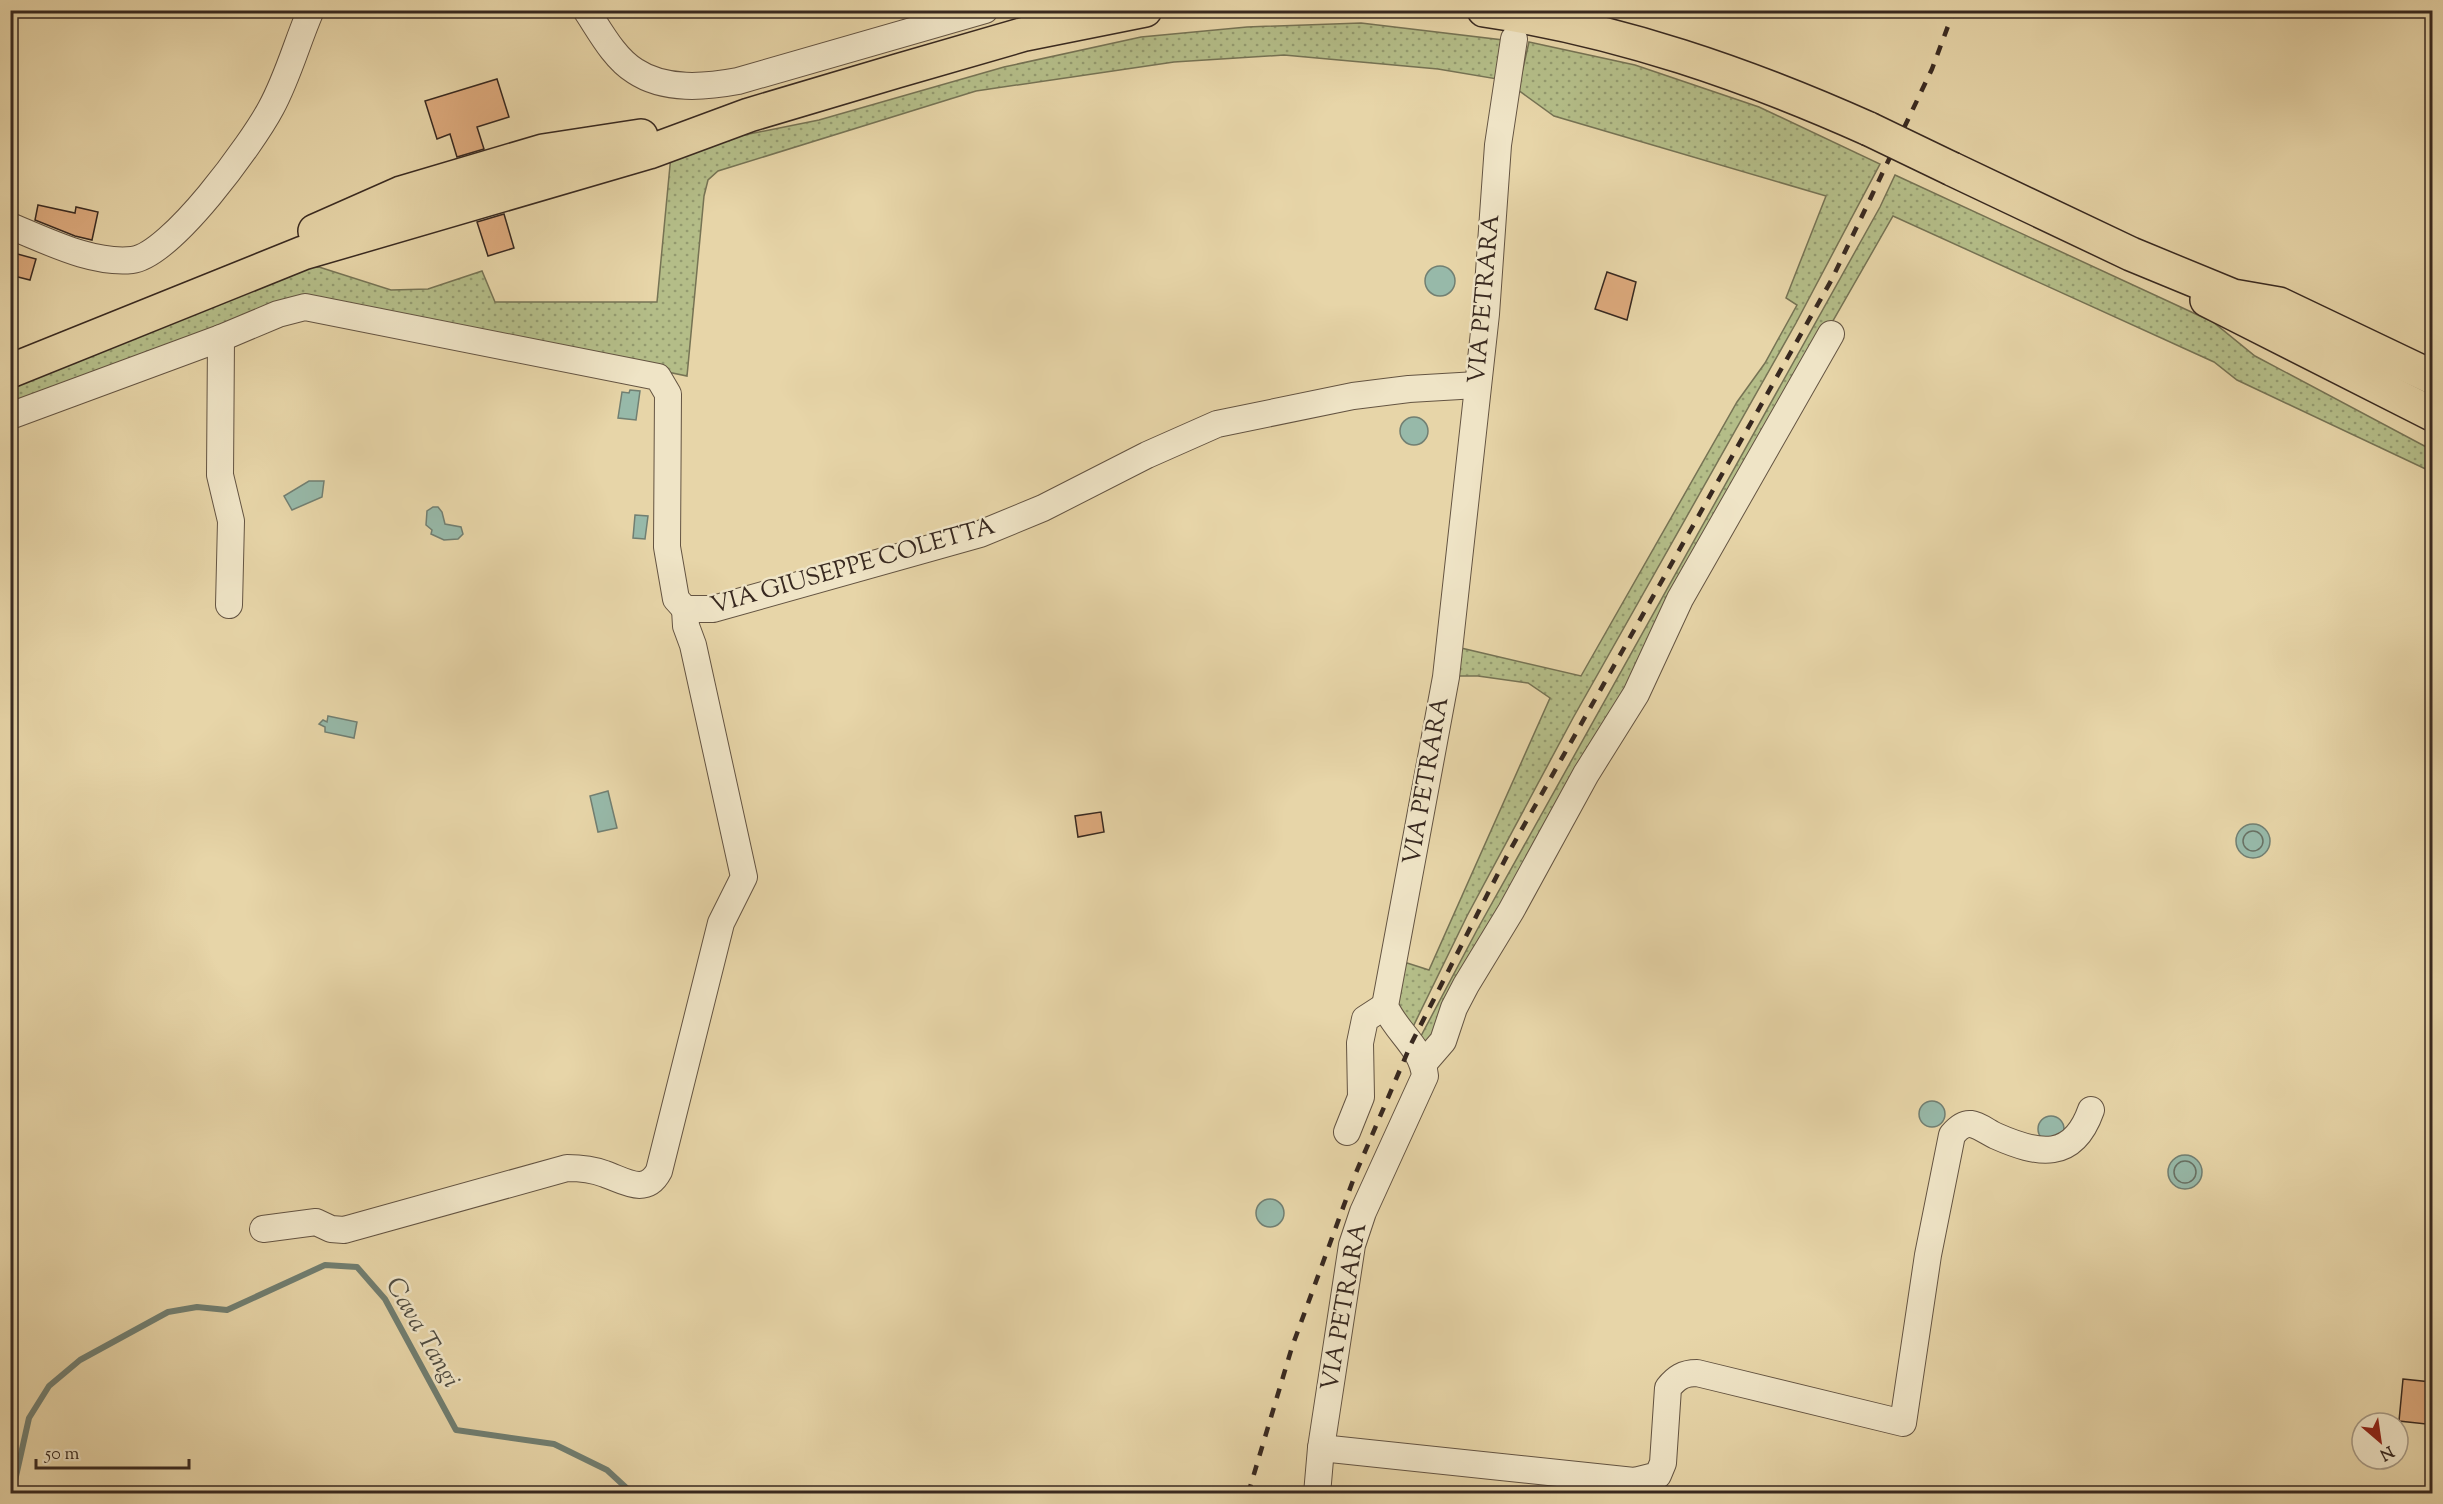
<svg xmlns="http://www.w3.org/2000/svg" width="2443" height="1504" font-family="'Sorts Mill Goudy',serif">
<defs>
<pattern id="grass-dots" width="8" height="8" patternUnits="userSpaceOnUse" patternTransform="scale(1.5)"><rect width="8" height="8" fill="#b4bd88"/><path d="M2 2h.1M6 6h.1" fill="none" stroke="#939a6f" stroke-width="1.8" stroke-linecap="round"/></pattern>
</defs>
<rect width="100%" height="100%" fill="#e7d5a8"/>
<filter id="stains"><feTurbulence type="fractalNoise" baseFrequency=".00333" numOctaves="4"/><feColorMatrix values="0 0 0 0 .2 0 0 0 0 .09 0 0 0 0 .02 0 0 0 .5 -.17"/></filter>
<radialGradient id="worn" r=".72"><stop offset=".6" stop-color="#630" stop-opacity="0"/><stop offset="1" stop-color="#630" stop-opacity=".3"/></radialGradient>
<g fill="url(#grass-dots)" stroke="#767354" stroke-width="1.5">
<path d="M1361,23L1503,40L1497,79L1438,69L1284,55L1174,62L976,91L718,171L708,180L704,196L687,376L325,301L11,411V382L294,268L319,267L391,290L428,289L482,271L495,302H657L671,155L719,140L819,120L1004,67L1141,37L1247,27Z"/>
<path d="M1529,42L1635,65L1759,107L1880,164L1796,323L1573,718L1467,916L1409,1035C1392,1014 1399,986 1404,962L1429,970L1550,698L1528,683L1478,676H1459L1461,648L1581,676L1737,402L1765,363L1797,305L1786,298L1826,196L1554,116L1518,90Z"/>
<path d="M1895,175L2213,322L2255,356L2432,450V472L2237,380L2214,362L1893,216L1688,574L1433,1045L1425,1043L1421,1036L1477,930L1880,207Z"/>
</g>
<g fill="#97b9a9" stroke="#717f72" stroke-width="1.5">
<circle cx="1440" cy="281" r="15"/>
<path d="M630,390L640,391L636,420L618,418L622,392L629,393Z"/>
<circle cx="1414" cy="431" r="14"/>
<path d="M309,481H324L322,497L292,510L284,496Z"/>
<path d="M433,507H438L442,512L445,524L461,527L463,534L458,539L444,540L431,534L432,530L426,525L427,511Z"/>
<path d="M635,515L648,516L645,539L633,538Z"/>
<path d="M328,716L357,722L354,738L325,732V727L319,724L323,720L327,722Z"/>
<path d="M608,791L617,828L598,832L590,796Z"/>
<circle cx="2253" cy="841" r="17"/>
<circle cx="1932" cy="1114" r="13"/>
<circle cx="2051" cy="1129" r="13"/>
<circle cx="2185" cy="1172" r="17"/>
<circle cx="1270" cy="1213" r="14"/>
</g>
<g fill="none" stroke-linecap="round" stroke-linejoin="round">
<g stroke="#687164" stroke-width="1.5">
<circle cx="2253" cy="841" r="10"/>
<circle cx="2185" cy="1172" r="11"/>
</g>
<path stroke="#717f72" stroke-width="6" d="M12,1494L29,1418L49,1386L80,1360L168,1312L197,1307L227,1310L325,1265L357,1267L385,1299L456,1430L554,1444L607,1470L633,1494"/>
</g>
<g fill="#dca97c" stroke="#382920" stroke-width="1.5">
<path d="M497,79L509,117L477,127L484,149L457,157L450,134L437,139L425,101Z"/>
<path d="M38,205L75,213L76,207L98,212L92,240L75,236L35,220Z"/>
<path d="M504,214L514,248L488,256L477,222Z"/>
<path d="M10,252L36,259L30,280L10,275Z"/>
<path d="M1607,272L1636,282L1627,320L1595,309Z"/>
<path d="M1101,812L1104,832L1078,837L1075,816Z"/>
<path d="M2403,1379L2431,1382L2426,1424L2399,1421Z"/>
</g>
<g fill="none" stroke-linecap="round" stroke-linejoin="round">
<defs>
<g id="minor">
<path d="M586,10C600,31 614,58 635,71C665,91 706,87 738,81L985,10"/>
<path d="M10,226C48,241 91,264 132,260C171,256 253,142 271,108C288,77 297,42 311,10"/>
<path d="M221,338L220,475L231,521L229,605"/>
<path d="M10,416L221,338L278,314L305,307L658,377L668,394L667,547L676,599L685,609H713L980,534L1043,508L1147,455L1217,424L1353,396L1409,389L1477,385"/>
<path d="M1424,1063L1443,1041L1454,1008L1466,985L1511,911L1586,774L1636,694L1680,599L1831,334"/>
<path d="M1347,1132L1361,1097L1360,1043L1365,1019L1385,1006"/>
<path d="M263,1229L316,1222L331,1229L344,1230L567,1168C580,1168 592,1169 605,1174C625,1181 646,1196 659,1171L721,923L744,877L693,645L686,626L685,609"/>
<path d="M1321,1448L1634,1481L1658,1475L1663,1463L1668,1388C1676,1378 1683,1373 1697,1373L1903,1423L1928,1255L1952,1135C1957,1129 1963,1123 1971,1124C1979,1125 1989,1133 1996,1136C2039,1155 2073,1161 2091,1110"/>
<path d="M1317,1494L1321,1448L1352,1245L1363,1212L1425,1076C1422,1047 1396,1032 1385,1006L1446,677L1486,314L1498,145L1514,39"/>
</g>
<g id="highway">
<path d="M1484,10C1619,30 1746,74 1869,129"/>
<path d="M1952,169L2131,254L2233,296L2279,304L2432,377"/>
<path d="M315,231L401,193L543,151L641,136"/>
<path d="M2207,300L2432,414"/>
<path d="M10,371L303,253L649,152L749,115L897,71L1025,34L1145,10"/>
</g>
</defs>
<use href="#minor" stroke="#645442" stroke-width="28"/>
<use href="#highway" stroke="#382920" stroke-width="36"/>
<use href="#minor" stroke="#efe4c6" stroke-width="26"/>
<use href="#highway" stroke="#e7d5a8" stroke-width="33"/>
<path stroke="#382920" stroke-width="4.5" stroke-dasharray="10 10" stroke-linecap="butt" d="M1248,1494L1292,1347L1355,1175L1411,1044L1509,852L1832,279L1932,69L1954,10"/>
<defs>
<path id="highway-bridge" d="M1869,129L1952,169"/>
</defs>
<use href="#highway-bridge" stroke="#382920" stroke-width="36" stroke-linecap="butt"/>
<use href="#highway-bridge" stroke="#e7d5a8" stroke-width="33"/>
</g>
<g text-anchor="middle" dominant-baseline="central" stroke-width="5" stroke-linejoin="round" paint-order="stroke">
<g font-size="24" fill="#382920" stroke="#efe4c6">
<text transform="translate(1485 299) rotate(-85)">VIA PETRARA</text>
<text transform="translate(853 567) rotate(-16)">VIA GIUSEPPE COLETTA</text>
<text transform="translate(1427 781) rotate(-80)">VIA PETRARA</text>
<text transform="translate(1345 1307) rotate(-80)">VIA PETRARA</text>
</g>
<g font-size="26" font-style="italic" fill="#504d42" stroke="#efe4c6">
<text transform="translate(422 1333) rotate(60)">Cava Tangi</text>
</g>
</g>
<rect width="2443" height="1504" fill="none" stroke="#e7d5a8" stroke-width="36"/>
<rect x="12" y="12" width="2419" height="1480" fill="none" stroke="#382920" stroke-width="3"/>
<rect x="18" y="18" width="2407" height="1468" fill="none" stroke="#382920" stroke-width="1.5"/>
<g transform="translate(2380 1441) rotate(151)"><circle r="28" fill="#efe4c6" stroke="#a69984" stroke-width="1.5"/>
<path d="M0-4.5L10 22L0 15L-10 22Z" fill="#8f2418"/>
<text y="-9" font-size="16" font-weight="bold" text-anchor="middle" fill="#382920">N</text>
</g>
<path d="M36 1459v9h153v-9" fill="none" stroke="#382920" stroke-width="3"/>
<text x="45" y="1459" font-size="18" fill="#382920" stroke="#efe4c6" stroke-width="4.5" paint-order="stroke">50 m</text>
<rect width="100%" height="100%" filter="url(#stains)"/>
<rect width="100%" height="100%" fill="url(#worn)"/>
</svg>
